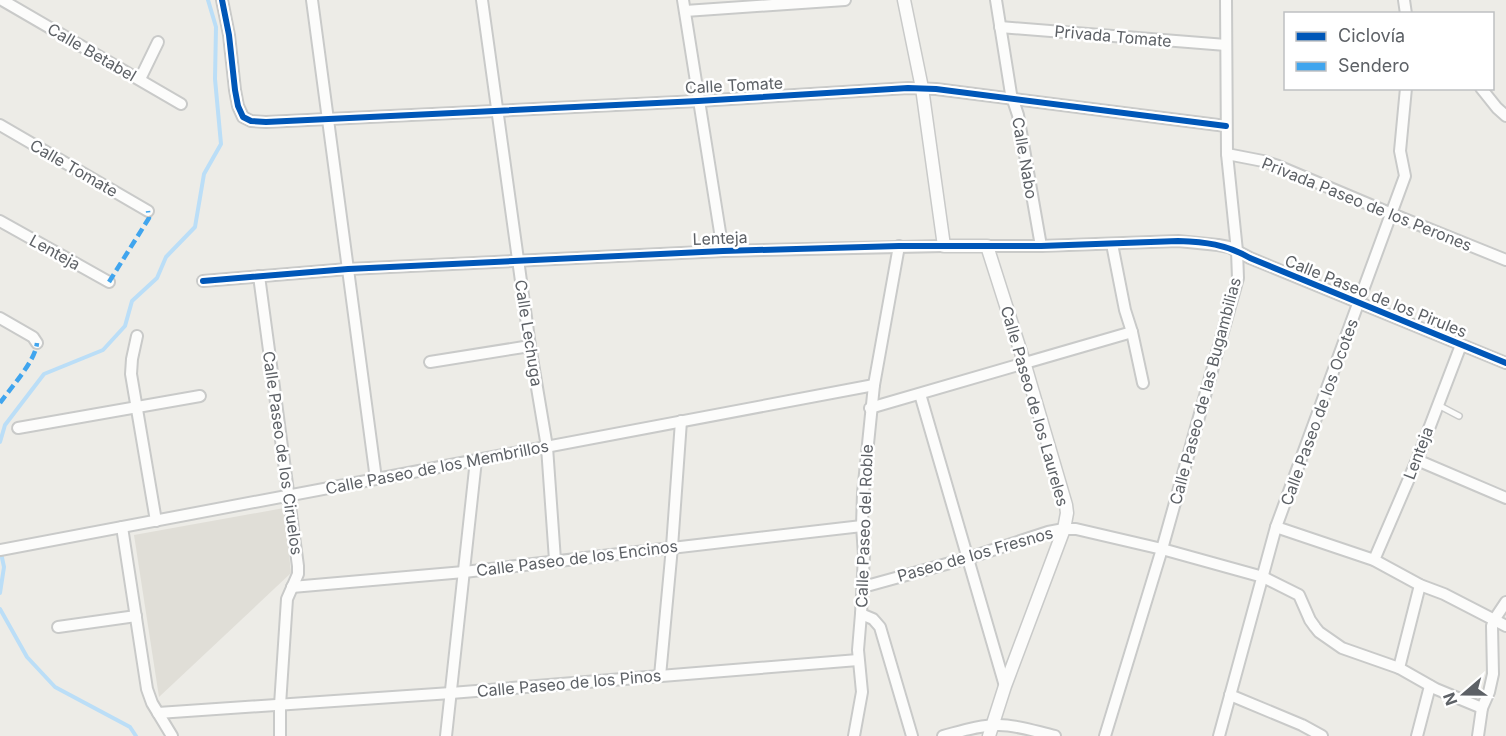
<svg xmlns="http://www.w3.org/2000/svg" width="1506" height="736" font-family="Inter,sans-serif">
<rect width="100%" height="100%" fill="#edece7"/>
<path fill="#e0ded7" d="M284,508L291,573L159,697L134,535Z"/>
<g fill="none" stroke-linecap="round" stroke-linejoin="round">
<g stroke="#bbdef7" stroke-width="4">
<path d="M0,442L5,425L44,374L103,350L125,326L132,301L157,278L166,257L195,227L204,174L221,144L215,79L216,27L208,0"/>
<path d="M0,593L4,567L1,553"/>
<path d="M0,609L27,657L55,687L130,727L136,736"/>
</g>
<defs>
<path id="service" d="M1438,405L1459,416"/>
<g id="minor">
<path d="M2,0L181,104"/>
<path d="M222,0L229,35L235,90L238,106L243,117L251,121L266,122L698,101L908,88L936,89L1226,126"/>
<path d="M312,0L376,479"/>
<path d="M482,0L530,346L547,447L555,560"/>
<path d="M683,0L723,251"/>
<path d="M996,0L1011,94L1018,115L1041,246"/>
<path d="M1404,0L1406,14"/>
<path d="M685,11L845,0"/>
<path d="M1000,27L1226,45"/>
<path d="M140,79L158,42"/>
<path d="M1481,88L1497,108L1506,116"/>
<path d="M0,125L148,211"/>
<path d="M1227,154L1263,161L1278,166L1392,214L1506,260"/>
<path d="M0,221L109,282"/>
<path d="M1112,244L1125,310L1132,332L1143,383"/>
<path d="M987,246H1041L1178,241L1218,245L1229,247L1250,258L1506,363"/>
<path d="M259,276L298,566V574L287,599L280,705V736"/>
<path d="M203,281L348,269L723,251L944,246"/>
<path d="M0,318L33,337L37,343"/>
<path d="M137,336L132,359L131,374L156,521"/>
<path d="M430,362L530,346"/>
<path d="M920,394L1005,686"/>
<path d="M870,408L1132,332"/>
<path d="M18,428L200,396"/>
<path d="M1417,460L1506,498"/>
<path d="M122,527L147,689L152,703L172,736"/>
<path d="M1276,527L1374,560L1420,585L1444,594L1506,626"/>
<path d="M0,550L874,385"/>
<path d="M1374,560L1417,460L1461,345"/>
<path d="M292,587L464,572L862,526"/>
<path d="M863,587L968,558L1048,532L1064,529H1076L1162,549L1263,577L1299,595L1310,620L1315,627L1319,632L1342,648L1399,668L1436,689L1482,708"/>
<path d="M861,614L873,619L880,627L912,736"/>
<path d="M58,627L136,616"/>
<path d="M1399,668L1420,585"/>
<path d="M660,676L672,547L681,421"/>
<path d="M1230,695L1302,725L1322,736"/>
<path d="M158,713L451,693L858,660"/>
<path d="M446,736L476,460"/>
<path d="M854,736L862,692L858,650L861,614L864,555L862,526L863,493L874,385L899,246"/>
<path d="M943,736C962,731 980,725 999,725C1018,725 1037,732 1055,736"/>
<path d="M1105,736L1162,549L1238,278L1237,251L1227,154L1226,0"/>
<path d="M1219,736L1276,527L1405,176L1400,151L1406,88"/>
<path d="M1417,736L1430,686"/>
<path d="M1478,736L1482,708L1489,692L1493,674L1492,626L1494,620L1506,602"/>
</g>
<path id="tertiary" d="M904,0L922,88L944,246H987L1024,362L1066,505L1067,513L1064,529L1005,686L989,736"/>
</defs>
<use href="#service" stroke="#c9cac9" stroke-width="8"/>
<use href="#minor" stroke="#c9cac9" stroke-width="14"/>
<use href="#tertiary" stroke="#c9cac9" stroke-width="15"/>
<use href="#service" stroke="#fcfcfb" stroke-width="5"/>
<use href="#minor" stroke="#fcfcfb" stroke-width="10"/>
<use href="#tertiary" stroke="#fcfcfb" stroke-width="12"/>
<g stroke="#40a5ee" stroke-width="4.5" stroke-dasharray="9 4.5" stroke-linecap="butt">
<path d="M109,282L149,218L148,211"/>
<path d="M0,403C11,387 35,362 37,343"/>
</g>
<defs>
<g id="cycleway">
<path d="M222,0L229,35L235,90L238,106L243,117L251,121L266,122L698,101L908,88L936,89L1226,126"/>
<path d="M203,281L348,269L723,251L899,246H1041L1178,241C1205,242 1226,244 1250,258L1506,363"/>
</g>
</defs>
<use href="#cycleway" stroke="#fff" stroke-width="10"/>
<use href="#cycleway" stroke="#0057b8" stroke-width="6"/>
</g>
<g text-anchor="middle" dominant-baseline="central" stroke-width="5" stroke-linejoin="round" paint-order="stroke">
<g font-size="16" fill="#5d6166" stroke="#fff">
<text transform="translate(1113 36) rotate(5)">Privada Tomate</text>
<text transform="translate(92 52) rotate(30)">Calle Betabel</text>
<text transform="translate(734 85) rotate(-3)">Calle Tomate</text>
<text transform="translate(1025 158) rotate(80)">Calle Nabo</text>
<text transform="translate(74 168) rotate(30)">Calle Tomate</text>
<text transform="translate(1367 204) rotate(22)">Privada Paseo de los Perones</text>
<text transform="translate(720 238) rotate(-2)">Lenteja</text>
<text transform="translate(55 252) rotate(29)">Lenteja</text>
<text transform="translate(1376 296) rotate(22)">Calle Paseo de los Pirules</text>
<text transform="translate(529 333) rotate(81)">Calle Lechuga</text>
<text transform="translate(1205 391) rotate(-75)">Calle Paseo de las Bugambilias</text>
<text transform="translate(1035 406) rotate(74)">Calle Paseo de los Laureles</text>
<text transform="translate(1319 412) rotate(-70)">Calle Paseo de los Ocotes</text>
<text transform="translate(283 453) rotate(82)">Calle Paseo de los Ciruelos</text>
<text transform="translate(1418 453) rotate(-69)">Lenteja</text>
<text transform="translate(437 467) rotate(-11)">Calle Paseo de los Membrillos</text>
<text transform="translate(864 526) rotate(-88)">Calle Paseo del Roble</text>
<text transform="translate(975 554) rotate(-16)">Paseo de los Fresnos</text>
<text transform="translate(577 558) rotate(-7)">Calle Paseo de los Encinos</text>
<text transform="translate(569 683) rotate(-5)">Calle Paseo de los Pinos</text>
</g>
</g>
<rect x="1284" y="12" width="210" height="78" fill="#ffffff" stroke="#bec0c2" stroke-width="1.5"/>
<rect x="1296" y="32" width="30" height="9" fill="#0057b8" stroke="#bec0c2" stroke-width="1.5"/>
<text x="1338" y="42" font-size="18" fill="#5d6166">Ciclovía</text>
<rect x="1296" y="62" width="30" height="9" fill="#40a5ee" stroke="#bec0c2" stroke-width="1.5"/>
<text x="1338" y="72" font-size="18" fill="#5d6166">Sendero</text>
<g transform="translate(1464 694) rotate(250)" stroke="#ffffff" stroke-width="4.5" paint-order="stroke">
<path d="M0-4.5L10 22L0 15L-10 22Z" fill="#5d6166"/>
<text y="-9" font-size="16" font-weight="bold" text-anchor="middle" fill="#5d6166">N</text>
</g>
</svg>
